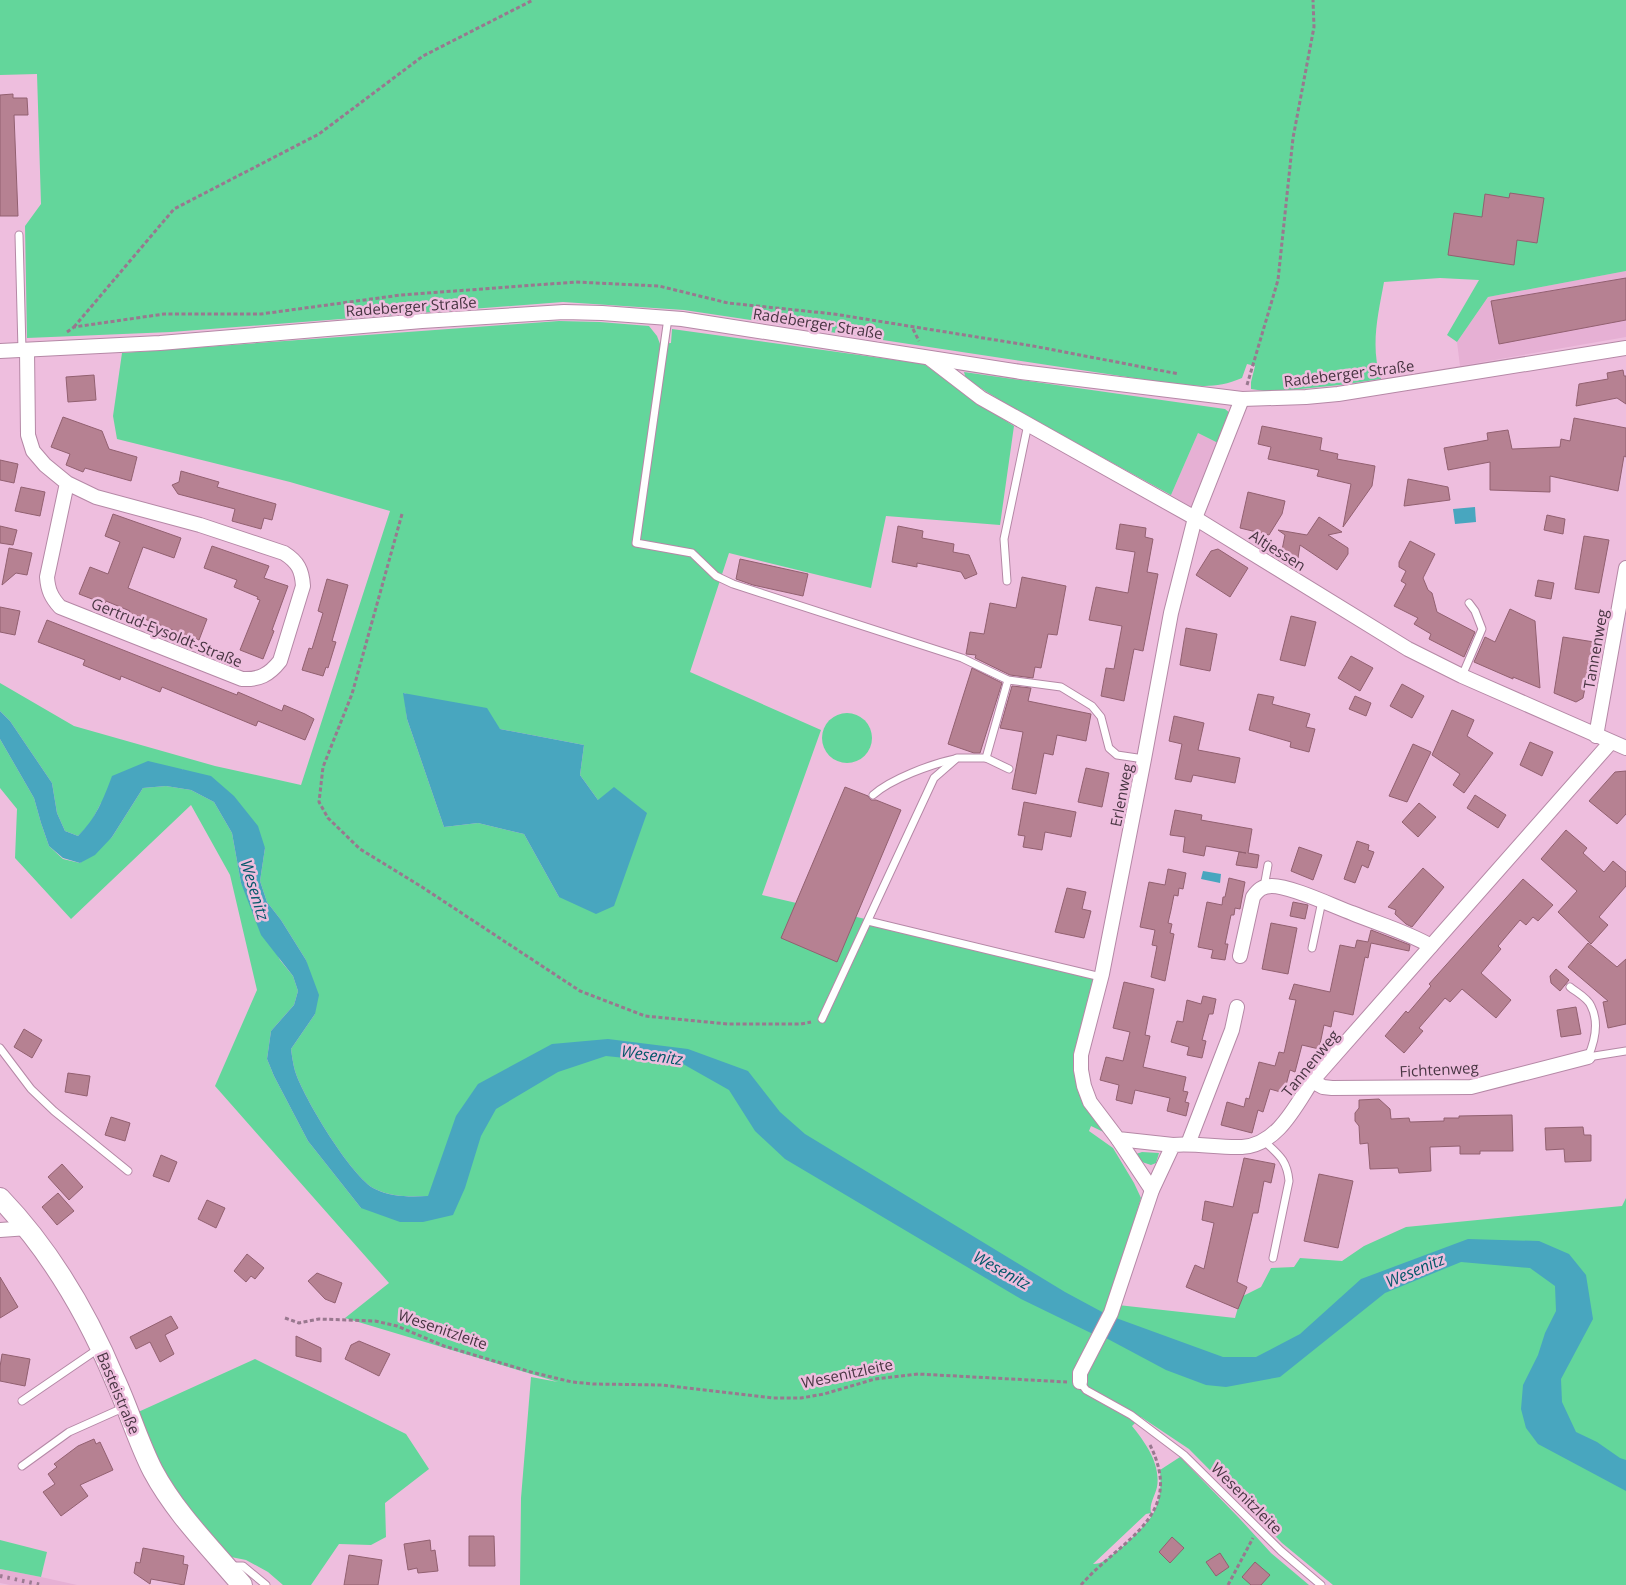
<svg xmlns="http://www.w3.org/2000/svg" width="1626" height="1585" font-family="'Open Sans',sans-serif">
<rect width="100%" height="100%" fill="#eebede"/>
<g fill="#e6b0d4">
<path d="M1626,271V337L1460,366L1457,342L1488,297Z"/>
<path d="M1198,433L1220,444L1196,506L1191,507L1171,495Z"/>
<path d="M0,1569L41,1577L77,1585H10L0,1583Z"/>
</g>
<g fill="#63d69b" fill-rule="evenodd">
<path d="M0,0H1626V271L1488,297L1457,342L1447,335L1479,280L1440,278L1384,282C1378,315 1370,347 1381,379L1340,385L1271,392L1251,389V382L1255,366L1247,364L1242,378C1217,389 1200,386 1174,384L684,310L563,302L171,332L27,338L25,226L41,204L37,74L0,75Z"/>
<path d="M559,321L600,322L649,326L657,336L660,344L671,343L672,329L924,364L976,402L1014,426L1000,525L886,516L871,588L729,553L690,672L821,730L762,895L1102,974L1081,1054L1084,1086L1118,1139L1091,1126L1089,1131L1113,1148L1134,1183L1141,1198L1109,1304L1235,1318L1241,1297L1261,1287L1271,1268L1294,1267L1300,1258L1342,1261L1364,1246L1406,1227L1622,1206L1626,1198V1585H1333L1282,1543L1189,1449L1141,1417L1132,1426C1145,1442 1161,1464 1157,1487C1155,1496 1149,1504 1151,1513L1146,1514L1093,1564C1097,1564 1101,1563 1104,1561C1117,1553 1148,1525 1154,1512C1161,1499 1161,1484 1160,1470L1180,1457L1240,1519L1271,1553L1309,1585H520L521,1498L531,1377L558,1382L345,1318L389,1283L215,1086L257,990L230,875L191,805L71,919L15,858L17,809L0,788V739L34,798L41,823L49,846L63,859L80,863L112,837L143,788L166,786L191,790L214,802L232,833L241,883L280,960L293,976L298,991L294,1005L271,1031L267,1059L274,1076L308,1141L361,1208L428,1196C410,1197 392,1197 375,1189C352,1178 303,1097 295,1071C293,1064 292,1056 291,1049L315,1014L306,960L281,920L267,902L260,881L265,848L182,769L101,803L90,824L78,836L65,831L57,813L52,783L10,721L0,711V683L74,726L215,766L301,785L390,511L290,482L117,439L113,416L122,353ZM404,693L500,729L584,745L580,775L598,800L559,897L524,834L478,823L444,827L407,719Z"/>
<path d="M964,372L1225,409L1230,413L1220,444L1198,433L1171,495L1016,410L966,379Z"/>
<circle cx="847" cy="738" r="25"/>
<path d="M1142,1152L1159,1153L1156,1163L1151,1165L1139,1161L1136,1154Z"/>
<path d="M255,1359L406,1434L429,1469L385,1503L386,1537L371,1545L339,1544L311,1585H283L268,1572L246,1560L231,1557L188,1508L160,1466L136,1413Z"/>
<path d="M0,1540L47,1552L41,1577L0,1569Z"/>
</g>
<g fill="#48a6bf">
<path d="M1475,507L1476,522L1455,524L1453,509Z"/>
<path d="M403,693L487,708L500,729L584,745L580,775L598,800L614,787L647,813L614,906L596,914L559,897L524,834L478,823L444,827L407,719Z"/>
<path d="M0,711L10,721L52,783L57,813L65,831L78,836C96,818 103,800 112,776L148,761L211,776L234,796L258,826L265,848L260,881L267,902L281,920L306,960L319,995L315,1014L291,1049C292,1056 293,1064 295,1071C303,1097 352,1178 375,1189C391,1197 410,1197 428,1196L456,1116L478,1084L552,1044L608,1039L688,1049L748,1071L780,1112L805,1134L1065,1292L1104,1313L1093,1334L1021,1299L785,1159L755,1131L729,1090L683,1064L606,1056L558,1072L496,1109L481,1136L465,1188L453,1215L423,1222H400L361,1208L308,1141L274,1076L267,1059L271,1031L294,1005L298,991L293,976L261,935L241,883L232,833L214,802L191,790L166,786L143,788L112,837L95,855L80,863L63,858L49,846L41,823L34,798L0,739Z"/>
<path d="M1203,871L1221,874L1220,883L1201,879Z"/>
<path d="M1468,1239L1539,1241L1569,1254L1586,1275L1593,1319L1561,1379L1562,1402L1576,1432L1597,1442L1620,1458L1626,1460V1491L1538,1444L1526,1428L1521,1409L1523,1385L1538,1355L1545,1333L1556,1311L1555,1286L1530,1268L1461,1262L1385,1293L1280,1377L1226,1387L1206,1385L1166,1370L1106,1338L1116,1318L1223,1357H1256L1300,1334L1361,1279Z"/>
</g>
<g fill="#b68192" stroke="#926070">
<path d="M13,94V98H27L28,115H14L18,216H0V95Z"/>
<path d="M1510,193L1544,198L1537,243L1517,240L1514,265L1448,255L1454,213L1482,217L1485,194L1509,198Z"/>
<path d="M1626,278V320L1499,344L1491,301Z"/>
<path d="M1623,370L1624,376H1626V404L1617,398L1576,406L1579,384L1608,379L1607,373Z"/>
<path d="M94,375L96,400L68,402L66,377Z"/>
<path d="M63,417L102,431L109,449L137,457L131,481L85,468L83,472L66,465L70,454L51,447Z"/>
<path d="M1574,418L1626,428V457L1624,456L1618,491L1550,476V492L1490,490V462L1448,470L1444,448L1488,440L1487,433L1508,430L1512,449L1560,447L1561,439L1570,441Z"/>
<path d="M1262,426L1322,438L1320,450L1338,454L1337,459L1375,466L1372,486L1343,527L1351,484L1317,476L1319,470L1268,459L1271,447L1258,444Z"/>
<path d="M0,460L18,464L14,483L0,480Z"/>
<path d="M181,471L219,482L217,487L276,504L272,520L264,518L261,529L232,521L235,509L178,494L172,485L179,482Z"/>
<path d="M1408,479L1448,487L1450,500L1404,506Z"/>
<path d="M21,487L45,492L40,516L15,511Z"/>
<path d="M1248,492L1285,501L1282,514L1269,535L1240,528Z"/>
<path d="M113,514L181,538L174,558L143,547L128,588L207,619L199,640L129,613L130,611L106,601L105,604L79,594L90,567L108,574L120,542L105,536Z"/>
<path d="M1547,515L1565,519L1563,534L1544,530Z"/>
<path d="M1319,517L1342,532L1328,535L1348,548V554L1337,570L1300,545L1298,558L1281,555L1285,535L1278,530L1307,535Z"/>
<path d="M1120,524L1146,528L1145,537L1153,539L1147,572L1158,574L1143,651L1134,649L1124,701L1101,696L1106,668L1114,669L1122,626L1089,620L1096,587L1128,593L1135,552L1116,549Z"/>
<path d="M0,526L17,530L13,545L0,543Z"/>
<path d="M898,526L923,531L922,538L954,544L953,552L969,555L977,574L965,579L961,572L917,563V567L892,562Z"/>
<path d="M1584,536L1609,540L1599,593L1575,589Z"/>
<path d="M1410,541L1435,554L1423,578L1428,590L1432,593L1437,612L1475,632L1464,657L1429,639L1431,634L1414,624L1418,618L1394,606L1406,584L1401,581L1406,571L1399,567V562Z"/>
<path d="M212,546L269,566L264,578L288,586L272,630L274,631L263,659L240,650L260,600L257,599L258,597L234,587L237,580L204,568Z"/>
<path d="M9,548L32,553L27,575L16,573L2,585Z"/>
<path d="M1218,549L1248,568L1230,597L1196,575L1211,551Z"/>
<path d="M740,559L808,574L803,596L753,585L736,579Z"/>
<path d="M1022,577L1066,586L1057,635L1048,634L1041,668L1035,667L1033,678L1010,675L975,658L976,655L966,654L970,632L984,634L990,603L1016,608Z"/>
<path d="M327,579L348,585L332,641L336,642L328,668L326,667L323,676L302,670L309,648L312,649L323,613L318,611Z"/>
<path d="M1538,580L1554,583L1551,599L1535,596Z"/>
<path d="M0,607L20,611L15,635L0,632Z"/>
<path d="M1510,609L1535,621L1540,688L1513,677V679L1474,662L1485,637L1495,642Z"/>
<path d="M1291,616L1316,622L1305,666L1280,660Z"/>
<path d="M47,620L237,695L238,692L282,711L284,705L305,714L314,719L305,740L258,721L256,726L162,687L160,692L121,676L120,680L83,665L85,660L38,642Z"/>
<path d="M1186,628L1217,634L1210,671L1180,665Z"/>
<path d="M1563,637L1594,642L1583,698L1576,702L1554,693Z"/>
<path d="M1351,656L1373,668L1360,691L1338,678Z"/>
<path d="M972,668L1002,683L980,753H974L948,744Z"/>
<path d="M1402,684L1424,696L1412,718L1390,706Z"/>
<path d="M1012,686L1031,688L1028,701L1091,714L1086,741L1057,735L1053,755L1044,753L1036,794L1012,789L1023,732L1000,728Z"/>
<path d="M1258,694L1274,697L1272,704L1310,714L1306,727L1315,729L1309,752L1290,747L1291,742L1249,730Z"/>
<path d="M1355,696L1371,703L1366,716L1349,709Z"/>
<path d="M1452,710L1474,720L1467,736L1493,753L1464,793L1453,785L1460,774L1432,755Z"/>
<path d="M1174,716L1204,723L1198,750L1240,758L1235,783L1193,775L1191,782L1175,779L1182,744L1169,741Z"/>
<path d="M1530,742L1553,752L1542,776L1520,765Z"/>
<path d="M1413,744L1431,752L1407,802L1389,796Z"/>
<path d="M1086,768L1109,773L1102,807L1078,802Z"/>
<path d="M1626,771V814L1617,824L1589,801L1615,772Z"/>
<path d="M845,787L868,796L871,800H876L901,810L837,962L781,938Z"/>
<path d="M1475,795L1506,815L1498,828L1467,808Z"/>
<path d="M1024,802L1076,812L1071,837L1045,832L1042,850L1023,847L1025,836L1018,835Z"/>
<path d="M1419,803L1436,817L1418,837L1402,822Z"/>
<path d="M1175,810L1202,815L1201,820L1252,829L1248,853L1259,855L1257,868L1236,865L1239,852L1246,853L1206,846L1204,856L1183,852L1185,837L1170,835Z"/>
<path d="M1566,830L1587,848L1583,853L1604,872L1613,861L1626,872V886L1599,917L1608,925L1591,944L1558,912L1577,891L1541,859Z"/>
<path d="M1357,841L1369,845L1368,850L1374,852L1368,868L1362,865L1355,883L1344,879Z"/>
<path d="M1299,847L1322,855L1313,880L1291,871Z"/>
<path d="M1423,868L1444,887L1412,927L1406,924L1395,914L1396,910L1388,907Z"/>
<path d="M1168,869L1186,873L1183,889L1179,888L1178,896L1174,895L1171,910L1168,923L1172,924L1170,933L1174,934L1165,981L1151,977L1157,946L1152,945L1155,930L1140,927L1149,882L1165,885Z"/>
<path d="M1229,878L1245,882L1240,909L1235,908L1234,915H1231L1225,944H1228L1225,960L1211,958L1213,950L1198,947L1207,902L1222,905L1223,897H1225Z"/>
<path d="M1523,879L1553,905L1538,921L1533,917L1526,925L1520,920L1498,946L1501,949L1481,973L1511,1000L1496,1018L1462,989L1450,1002L1445,998L1419,1028L1423,1031L1404,1053L1385,1036L1406,1011L1408,1013L1431,986L1429,984Z"/>
<path d="M1067,888L1086,892L1082,909L1091,911L1084,938L1055,932Z"/>
<path d="M1293,902L1308,905L1305,919L1290,916Z"/>
<path d="M1271,923L1297,928L1288,974L1262,969Z"/>
<path d="M1371,930L1410,945L1409,951L1371,943L1368,958L1365,957L1353,1015L1334,1011L1331,1027L1324,1025L1319,1049L1302,1045L1295,1072L1290,1070L1284,1093L1270,1089L1263,1112L1258,1110L1252,1133L1221,1125L1227,1102L1244,1107L1246,1098L1249,1099L1259,1062L1275,1066L1279,1052L1284,1053L1296,1000L1289,999L1294,984L1330,992L1340,945L1355,948L1357,940L1368,942Z"/>
<path d="M1588,943L1617,967L1626,959V1024L1608,1028L1603,1002L1608,1001L1568,967Z"/>
<path d="M1556,969L1569,980L1560,991L1551,983L1550,976Z"/>
<path d="M1124,982L1154,989L1145,1035L1150,1036L1143,1067L1186,1077L1183,1091L1188,1092L1185,1102L1189,1103L1186,1116L1167,1111L1170,1098L1135,1090L1132,1104L1116,1100L1119,1085L1100,1080L1106,1057L1123,1061L1130,1032L1113,1028Z"/>
<path d="M1203,996L1216,999L1213,1014H1209L1202,1040L1206,1041L1202,1058L1187,1055L1189,1047L1171,1042L1177,1021L1183,1022L1187,1000L1201,1004Z"/>
<path d="M1576,1007L1581,1034L1561,1037L1557,1010Z"/>
<path d="M24,1029L42,1040L32,1058L14,1047Z"/>
<path d="M68,1073L90,1076L87,1096L65,1092Z"/>
<path d="M1379,1099L1390,1109L1391,1119L1409,1118L1410,1122L1444,1121V1118H1459V1116L1512,1115L1513,1151H1480V1154H1460V1146L1430,1147L1431,1171L1399,1173L1398,1168L1370,1169L1368,1143L1360,1144L1359,1126L1355,1121V1113L1359,1108V1100Z"/>
<path d="M111,1117L130,1123L125,1141L105,1135Z"/>
<path d="M1583,1127L1584,1135H1591V1161L1565,1162L1564,1149L1546,1150L1545,1128Z"/>
<path d="M161,1155L177,1162L169,1182L153,1176Z"/>
<path d="M1244,1158L1275,1164L1271,1183L1264,1181L1258,1213H1253L1237,1282L1247,1287L1238,1309L1186,1287L1195,1265L1204,1269L1214,1223L1202,1220L1205,1201L1233,1207Z"/>
<path d="M62,1164L83,1187L69,1200L48,1177Z"/>
<path d="M1319,1174L1353,1181L1338,1248L1304,1241Z"/>
<path d="M58,1193L74,1211L57,1225L42,1207Z"/>
<path d="M207,1200L225,1208L216,1228L198,1219Z"/>
<path d="M247,1254L264,1268L255,1279L251,1276L246,1282L234,1271Z"/>
<path d="M317,1273L342,1283L335,1303L325,1299L308,1281Z"/>
<path d="M0,1277L18,1307L0,1318Z"/>
<path d="M171,1316L178,1328L165,1335L174,1354L160,1362L150,1342L136,1349L130,1337Z"/>
<path d="M296,1336L321,1348V1362L296,1356Z"/>
<path d="M359,1341L390,1354L379,1376L345,1359L351,1345Z"/>
<path d="M2,1354L30,1359L25,1386L0,1381V1367Z"/>
<path d="M94,1439L96,1444L100,1442L113,1470L80,1485L88,1496L61,1516L43,1492L55,1484L48,1474L57,1467L54,1464L78,1446Z"/>
<path d="M469,1536H494L495,1566H469Z"/>
<path d="M1172,1537L1184,1548L1170,1563L1159,1552Z"/>
<path d="M430,1540L431,1551L435,1550L438,1571L418,1573L417,1568L408,1570L404,1544Z"/>
<path d="M143,1548L184,1556L183,1564L188,1565L184,1585L151,1579L150,1584L134,1573L136,1562L140,1563Z"/>
<path d="M1220,1553L1229,1567L1216,1576L1206,1562Z"/>
<path d="M349,1555L382,1560L378,1585H344Z"/>
<path d="M1255,1562L1270,1575L1261,1585H1251L1242,1577Z"/>
</g>
<g fill="none" stroke-linecap="round" stroke-linejoin="round">
<defs>
<g id="lane">
<path d="M19,235L22,350"/>
<path d="M668,318L636,543L692,553L716,576L733,584L962,658L1008,680L1061,687L1092,706L1101,717L1109,748L1117,755L1144,759"/>
<path d="M1007,581L1004,539L1028,424"/>
<path d="M1462,676L1482,629L1475,611L1469,603"/>
<path d="M986,758L1009,769"/>
<path d="M873,795C891,779 931,764 955,759"/>
<path d="M1264,887L1268,865"/>
<path d="M868,921L1101,977"/>
<path d="M1312,948L1322,901"/>
<path d="M1570,987C1576,992 1588,998 1591,1006C1599,1022 1595,1041 1588,1057"/>
<path d="M822,1019L934,778L957,758H986L1008,680"/>
<path d="M0,1048L31,1089L54,1111L128,1171"/>
<path d="M1588,1057L1626,1051"/>
<path d="M1264,1141C1279,1155 1287,1160 1289,1181L1273,1258"/>
<path d="M1080,1382L1086,1390L1131,1415L1184,1455L1281,1551L1321,1585"/>
<path d="M22,1401L98,1349"/>
<path d="M22,1466L69,1432L125,1407"/>
<path d="M231,1566H243L266,1585"/>
</g>
<g id="street">
<path d="M27,350L28,435L33,451L45,465L67,483L96,497L200,525L284,553C298,562 302,570 303,586L280,661C269,675 259,680 242,679L60,607C51,597 48,590 47,577L67,483"/>
<path d="M0,351L160,343L422,321L564,312L602,313L682,319L1021,372L1242,399L1306,397L1338,394L1626,348"/>
<path d="M929,358L981,398L1195,518L1408,649L1462,676L1626,748"/>
<path d="M1596,736L1626,568"/>
<path d="M1240,956L1253,897C1258,890 1262,886 1272,886C1291,886 1333,906 1352,913C1379,924 1407,932 1431,946"/>
<path d="M1312,1081L1323,1087L1332,1088L1471,1087L1588,1057"/>
<path d="M1118,1139L1152,1190"/>
<path d="M1188,1144L1232,1030L1237,1007"/>
<path d="M1173,1145L1118,1139L1090,1102L1084,1086L1081,1070V1055L1102,974L1144,759L1171,613L1195,518L1242,399"/>
<path d="M0,1230L28,1228"/>
<path d="M1080,1382V1373L1111,1313L1152,1190L1173,1145C1196,1143 1219,1148 1242,1147C1277,1145 1295,1107 1312,1081L1611,742"/>
</g>
<path id="secondary" d="M0,1198C50,1250 87,1313 115,1380C129,1410 138,1442 153,1471C176,1514 211,1548 242,1585"/>
</defs>
<use href="#lane" stroke="#b588a6" stroke-width="9"/>
<use href="#street" stroke="#b588a6" stroke-width="16"/>
<use href="#secondary" stroke="#b588a6" stroke-width="22"/>
<g stroke="#99788f" stroke-width="3" stroke-dasharray="4 2.5" stroke-linecap="butt">
<path d="M74,327L174,209L319,134L423,56L533,0"/>
<path d="M913,329L919,341"/>
<path d="M67,332L74,327L164,314H261L401,295L576,282L659,286L728,303L834,314L1033,346L1179,374"/>
<path d="M1247,385L1278,280L1293,138L1314,27L1313,0"/>
<path d="M402,514L352,694L323,767L319,802L328,818L360,849L422,887L580,991L645,1016L728,1024H801L811,1022"/>
<path d="M285,1318L299,1323L319,1319L375,1321L397,1326L444,1346L531,1372L572,1382L593,1384L662,1385L773,1398H801L824,1394L875,1379L918,1374L1067,1382"/>
<path d="M1081,1585C1121,1539 1186,1517 1150,1445"/>
<path d="M1228,1585L1253,1538"/>
</g>
<use href="#lane" stroke="#fff" stroke-width="7"/>
<use href="#street" stroke="#fff" stroke-width="14"/>
<use href="#secondary" stroke="#fff" stroke-width="20"/>
<path stroke="#9d7b92" stroke-width="4" stroke-dasharray="2.5 5" stroke-linecap="butt" d="M0,1576L42,1585"/>
</g>
<g text-anchor="middle" dominant-baseline="central" stroke-width="5" stroke-linejoin="round" paint-order="stroke">
<g font-size="15" fill="#483542" stroke="#eebede">
<text transform="translate(411 306) rotate(-4)">Radeberger Straße</text>
<text transform="translate(818 323) rotate(9)">Radeberger Straße</text>
<text transform="translate(1349 373) rotate(-7)">Radeberger Straße</text>
<text transform="translate(1278 550) rotate(32)">Altjessen</text>
<text transform="translate(167 632) rotate(22)">Gertrud-Eysoldt-Straße</text>
<text transform="translate(1595 649) rotate(-80)">Tannenweg</text>
<text transform="translate(1121 795) rotate(-79)">Erlenweg</text>
<text transform="translate(1310 1063) rotate(-51)">Tannenweg</text>
<text transform="translate(1439 1069) rotate(-3)">Fichtenweg</text>
<text transform="translate(443 1329) rotate(19)">Wesenitzleite</text>
<text transform="translate(847 1373) rotate(-12)">Wesenitzleite</text>
<text transform="translate(119 1393) rotate(67)">Basteistraße</text>
<text transform="translate(1247 1498) rotate(45)">Wesenitzleite</text>
</g>
<g font-size="16" font-style="italic" fill="#04586a" stroke="#eebede">
<text transform="translate(255 890) rotate(73)">Wesenitz</text>
<text transform="translate(652 1055) rotate(8)">Wesenitz</text>
<text transform="translate(1002 1270) rotate(29)">Wesenitz</text>
<text transform="translate(1415 1270) rotate(-23)">Wesenitz</text>
</g>
</g>
</svg>
